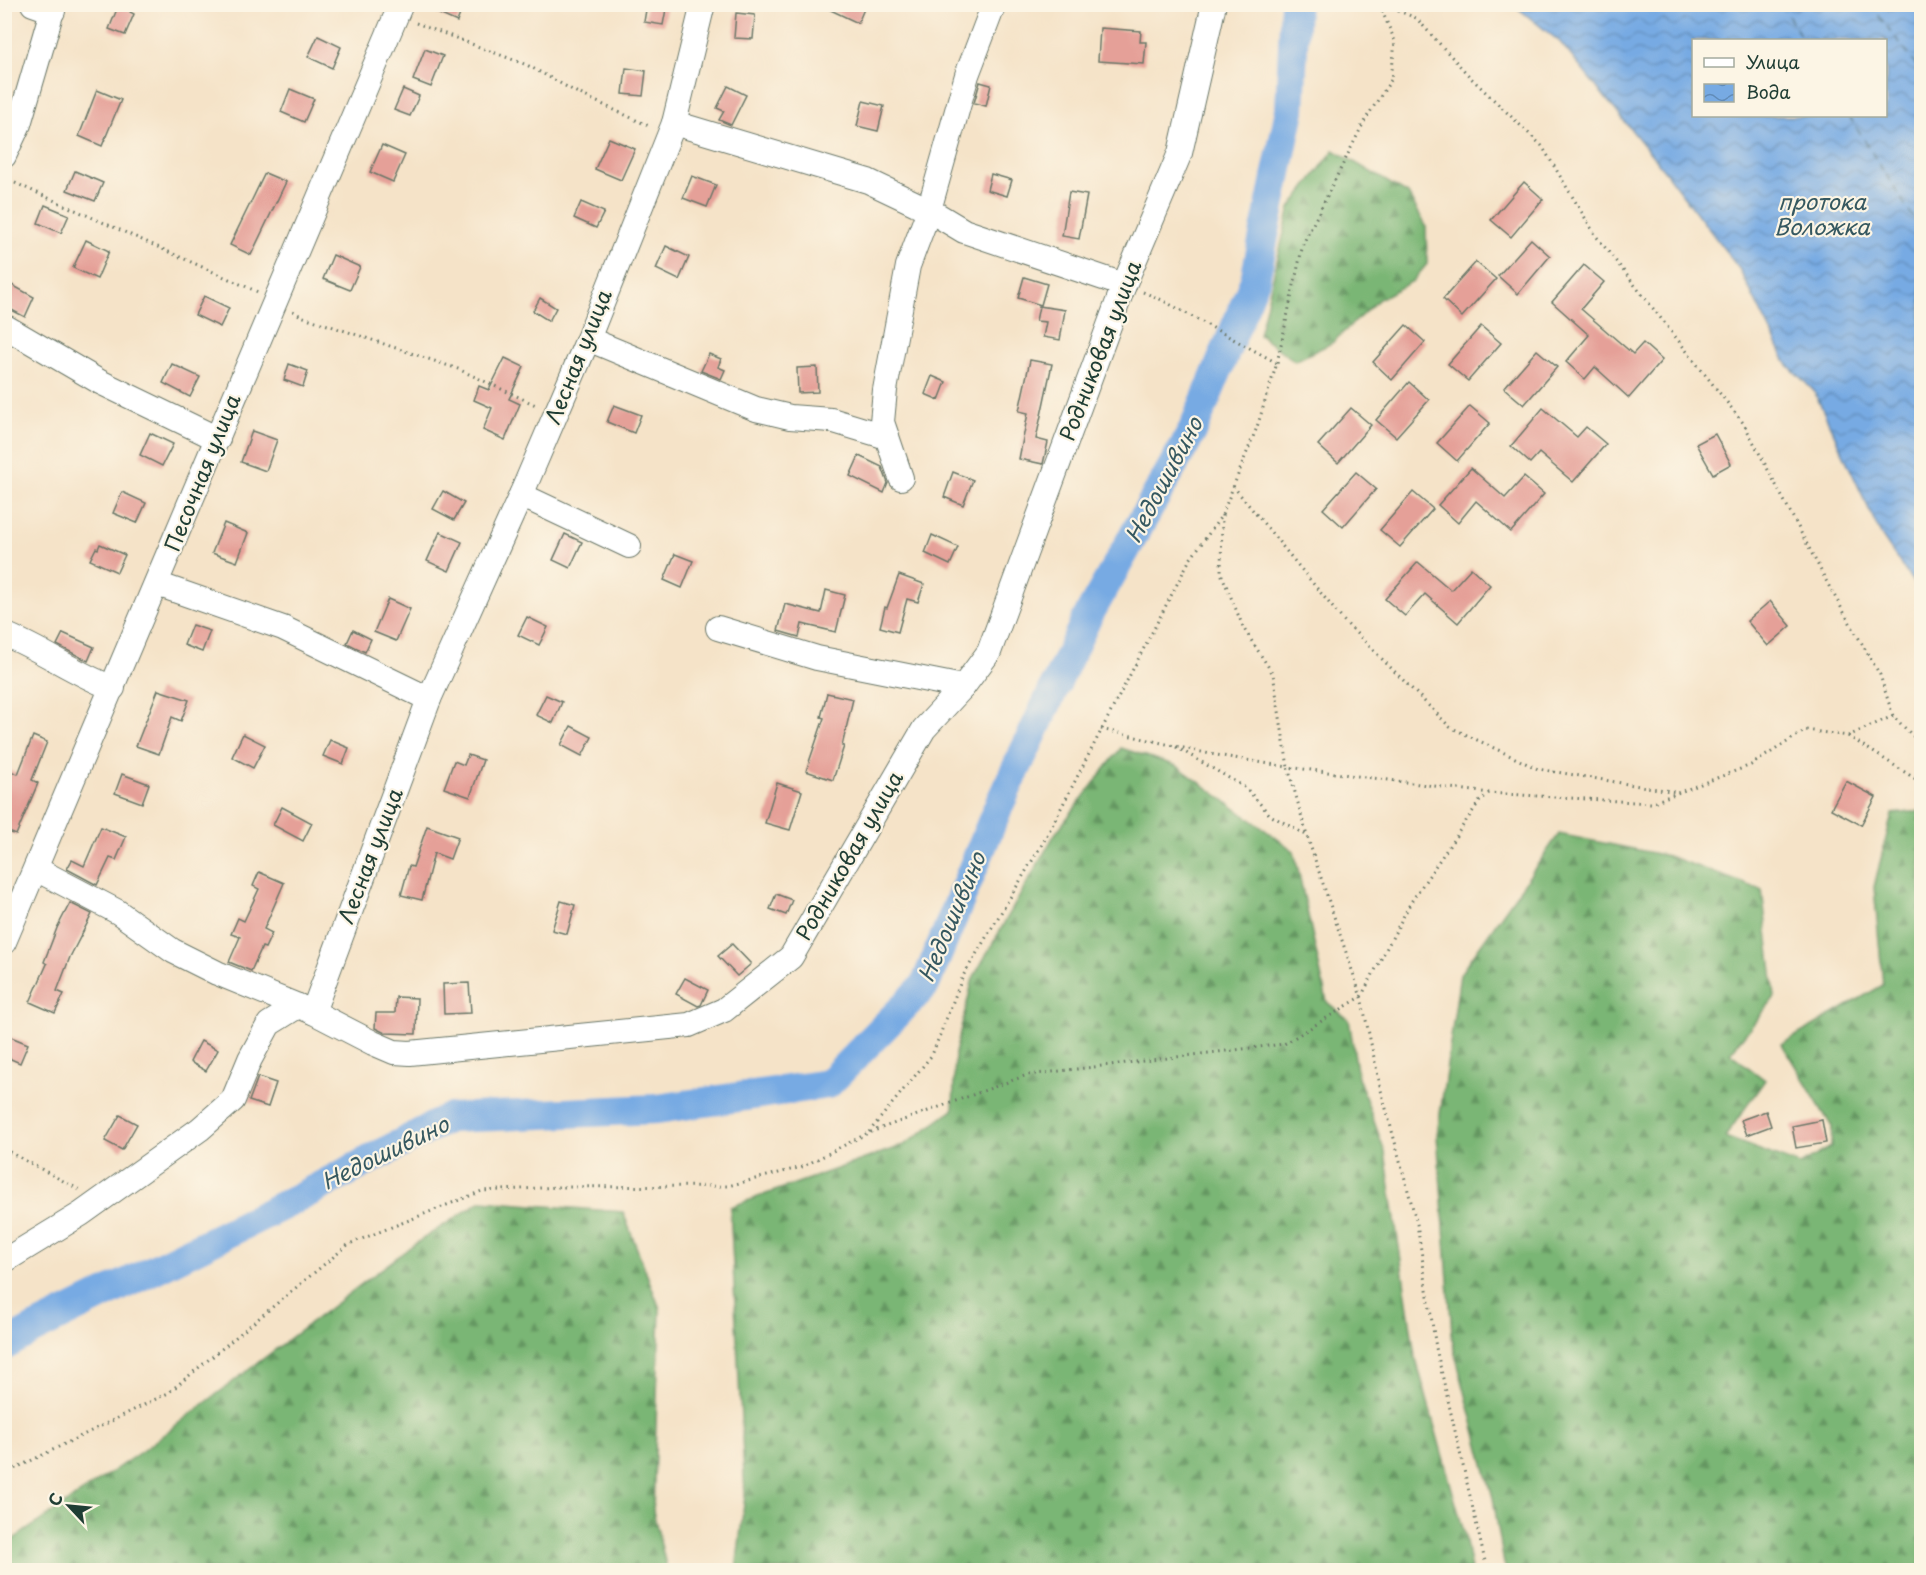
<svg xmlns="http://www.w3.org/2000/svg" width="1926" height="1575" viewBox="0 0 1926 1575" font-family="'Playpen Sans',sans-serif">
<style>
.forest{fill:url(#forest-firs);stroke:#4c7a54;stroke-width:1.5}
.water{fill:url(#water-waves);stroke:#4b748c;stroke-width:1.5;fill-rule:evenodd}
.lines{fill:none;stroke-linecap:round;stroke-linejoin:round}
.river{stroke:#77aae3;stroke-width:30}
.ferry{stroke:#355860;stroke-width:1.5;stroke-dasharray:8 6;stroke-linecap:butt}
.building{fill:#e5a098}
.minor-casing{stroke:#6a7768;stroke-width:26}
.path{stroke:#6a7768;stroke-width:3;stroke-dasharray:1.5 4.5;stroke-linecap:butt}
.minor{stroke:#fff;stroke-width:24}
.labels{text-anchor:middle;stroke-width:4.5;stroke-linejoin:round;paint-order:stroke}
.street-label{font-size:21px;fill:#1f3d34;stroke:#fcf5e5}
.water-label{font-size:22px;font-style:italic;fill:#355860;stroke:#fcf5e5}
</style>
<defs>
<pattern id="forest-firs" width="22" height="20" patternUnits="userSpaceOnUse" patternTransform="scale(1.5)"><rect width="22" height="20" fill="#7ab675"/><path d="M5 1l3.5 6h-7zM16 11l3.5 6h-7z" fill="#639561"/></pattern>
<pattern id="water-waves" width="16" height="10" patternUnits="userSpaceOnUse" patternTransform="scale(1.5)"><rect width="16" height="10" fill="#77aae3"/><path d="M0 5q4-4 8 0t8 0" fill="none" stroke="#618cb9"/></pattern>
</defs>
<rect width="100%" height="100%" fill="#fcf5e5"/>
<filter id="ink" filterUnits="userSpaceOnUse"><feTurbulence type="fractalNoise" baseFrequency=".0167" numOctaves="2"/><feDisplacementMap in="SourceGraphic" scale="12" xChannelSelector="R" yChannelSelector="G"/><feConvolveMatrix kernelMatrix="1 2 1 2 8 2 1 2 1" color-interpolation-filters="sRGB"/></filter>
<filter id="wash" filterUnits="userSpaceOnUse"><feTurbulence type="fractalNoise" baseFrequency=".008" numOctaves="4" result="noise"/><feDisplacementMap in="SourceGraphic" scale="24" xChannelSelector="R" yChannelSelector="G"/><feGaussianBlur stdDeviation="1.35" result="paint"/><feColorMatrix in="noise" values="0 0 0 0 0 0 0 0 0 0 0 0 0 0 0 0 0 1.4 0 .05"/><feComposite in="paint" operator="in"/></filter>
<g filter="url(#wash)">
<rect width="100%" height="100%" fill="#f5e3c8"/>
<g class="forest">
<polygon points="1334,150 1408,194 1426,226 1427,264 1413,281 1379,299 1332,343 1295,361 1259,335 1290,208"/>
<polygon points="1121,748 1177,766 1294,851 1327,1002 1349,1020 1358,1077 1385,1152 1415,1356 1465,1536 1471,1570 736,1570 745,1495 730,1207 904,1145 953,1110 955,1053 973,978 1055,834"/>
<polygon points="1921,811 1921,1570 1505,1570 1493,1498 1453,1346 1437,1135 1460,974 1559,834 1668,856 1762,890 1775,997 1730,1053 1765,1080 1725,1137 1800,1165 1831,1147 1832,1127 1782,1044 1883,985 1874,887 1892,814"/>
<polygon points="481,1201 623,1212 660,1309 653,1511 667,1570 5,1570 5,1545 142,1451 413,1245"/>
</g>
<path class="water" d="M1514,5H1921V594L1881,535L1814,391L1787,364L1740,270L1664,170L1560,42ZM1694,40H1886V116H1694Z"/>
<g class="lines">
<polyline class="river" points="4,1346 32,1330 294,1200 449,1118 657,1109 828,1084 925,985 999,805 1087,618 1192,432 1255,280 1290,110 1295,4"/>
<g class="ferry">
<polyline points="1781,4 1803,40"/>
<polyline points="1870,4 1922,73"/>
<polyline points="1849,116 1922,232"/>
</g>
</g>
<g id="blocks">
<g class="building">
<polygon points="119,4 133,4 130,12 134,14 125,35 109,29"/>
<polygon points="417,4 464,4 457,22"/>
<polygon points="647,4 667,4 663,25 644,22"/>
<polygon points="818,4 866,4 858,23"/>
<polygon points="736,13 755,15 753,39 734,38"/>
<polygon points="1100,28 1141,31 1140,42 1146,42 1144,64 1098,61"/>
<polygon points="318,36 341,47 332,68 308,57"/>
<polygon points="425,49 443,56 431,87 413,80"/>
<polygon points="626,68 646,71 643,96 623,94"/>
<polygon points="980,82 991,85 986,106 974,103"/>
<polygon points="728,86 746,95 731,125 719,120 724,111 717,108"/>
<polygon points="290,89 314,99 304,122 281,112"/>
<polygon points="403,89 419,96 410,116 394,110"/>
<polygon points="97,90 121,100 102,146 79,136"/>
<polygon points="863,101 884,106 878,131 857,126"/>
<polygon points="609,138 635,149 621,180 595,169"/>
<polygon points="382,145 405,155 393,182 370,172"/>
<polygon points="75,171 103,183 95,201 67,190"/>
<polygon points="265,173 286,182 251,255 230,245"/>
<polygon points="991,174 1012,180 1007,196 987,190"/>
<polygon points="692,176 716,185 707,207 683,198"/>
<polygon points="1524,182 1543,199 1511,237 1491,220"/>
<polygon points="1069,192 1087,195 1079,239 1062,236"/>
<polygon points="581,202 604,212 596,228 574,218"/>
<polygon points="45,205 69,215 61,233 38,223"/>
<polygon points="1531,239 1550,256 1518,294 1498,276"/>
<polygon points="86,240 109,251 97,279 73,268"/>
<polygon points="666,246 689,257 679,280 656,269"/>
<polygon points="333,255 360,267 350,290 323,279"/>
<polygon points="1476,262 1496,279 1462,317 1443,299"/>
<polygon points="1584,265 1604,282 1581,309 1633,354 1643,343 1662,360 1629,398 1595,367 1585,379 1566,362 1589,335 1552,302"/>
<polygon points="1024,277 1047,284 1041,305 1018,298"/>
<polygon points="12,285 34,297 25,317 4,306 4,298"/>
<polygon points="204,296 229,308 220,327 195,315"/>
<polygon points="540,298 556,308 549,321 533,311"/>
<polygon points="1039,306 1065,310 1060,340 1043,337 1046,322 1036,321"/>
<polygon points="1406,325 1425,342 1392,380 1373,362"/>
<polygon points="1481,326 1501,343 1468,381 1448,364"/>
<polygon points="1537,350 1557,367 1524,405 1504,388"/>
<polygon points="709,354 721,359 718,367 725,370 721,379 701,371"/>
<polygon points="505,358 524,367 509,399 520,404 505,440 483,430 492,408 474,400 479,386 489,390"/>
<polygon points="1030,360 1052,364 1036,439 1048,442 1043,464 1019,459 1028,413 1019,411"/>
<polygon points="172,364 200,377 190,397 163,383"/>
<polygon points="289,364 308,371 303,387 284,380"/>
<polygon points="817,367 818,392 798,393 797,368"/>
<polygon points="932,376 946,382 939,400 925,394"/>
<polygon points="1409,382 1429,400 1396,437 1376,420"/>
<polygon points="614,405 641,415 634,433 607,422"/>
<polygon points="1470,406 1490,423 1457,461 1437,443"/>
<polygon points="1351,408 1371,425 1338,463 1318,445"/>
<polygon points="1543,408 1577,437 1586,427 1606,444 1573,482 1539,453 1530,463 1511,446"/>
<polygon points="252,431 277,440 266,471 241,462"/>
<polygon points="150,433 173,444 162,466 140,455"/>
<polygon points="1715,434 1731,464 1713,474 1696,444"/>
<polygon points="859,456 882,467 888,483 884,493 850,476"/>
<polygon points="1471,468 1505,498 1524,477 1544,494 1511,532 1476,501 1458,523 1438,505"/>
<polygon points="953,472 973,480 963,505 944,497"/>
<polygon points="1356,472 1376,489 1343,527 1323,509"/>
<polygon points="443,491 464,503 454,520 433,509"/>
<polygon points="122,492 146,503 137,523 113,513"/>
<polygon points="1413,492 1433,509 1400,547 1380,530"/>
<polygon points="224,523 248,533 237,562 212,553"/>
<polygon points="440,532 462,542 449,571 427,561"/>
<polygon points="565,534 582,542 570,568 553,560"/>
<polygon points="932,535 958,547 950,565 925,553"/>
<polygon points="100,544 125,555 117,572 90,560 96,548 98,549"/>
<polygon points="675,554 693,561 682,588 664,580"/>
<polygon points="1418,562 1451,590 1471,568 1490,585 1458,623 1425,594 1405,616 1385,599"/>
<polygon points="899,575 924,584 918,602 907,599 898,632 880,627 885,607 887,608"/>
<polygon points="826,590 845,595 836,632 802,624 799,637 778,631 785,604 821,613"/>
<polygon points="388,599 410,609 396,641 374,632"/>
<polygon points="1770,601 1791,626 1768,646 1747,621"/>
<polygon points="527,617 548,627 539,645 518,635"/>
<polygon points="192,625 210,631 202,652 184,645"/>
<polygon points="353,630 371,639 365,652 347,643"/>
<polygon points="63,633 94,647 88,661 57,645"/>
<polygon points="158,690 189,700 181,721 172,717 159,754 136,746"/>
<polygon points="827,693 853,699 842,746 844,746 833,780 806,771 824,718 821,717"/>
<polygon points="546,695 562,702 553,723 536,715"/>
<polygon points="571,726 592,737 582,756 561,745"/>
<polygon points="243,734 265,745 253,768 232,757"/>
<polygon points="33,736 47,742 32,780 38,783 16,835 4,830 4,783 10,771 18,774"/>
<polygon points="330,740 349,748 343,764 323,756"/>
<polygon points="468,755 483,760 470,797 444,788 454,761 464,765"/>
<polygon points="122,774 149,784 142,803 115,793"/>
<polygon points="1846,781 1876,797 1861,825 1831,809"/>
<polygon points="777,783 802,791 790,830 765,823"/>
<polygon points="282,807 312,823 303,841 273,825"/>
<polygon points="427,826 458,837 450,859 434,853 422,900 401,895 409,866 413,867"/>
<polygon points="101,827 126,837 116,860 110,858 97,885 67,869 72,860 84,866"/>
<polygon points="259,872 284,883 264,929 272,933 265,948 262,947 251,971 229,962 240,937 231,934 238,918 244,921 259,889 253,886"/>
<polygon points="776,894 792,900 786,915 770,909"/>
<polygon points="561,901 575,905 567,934 552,930"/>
<polygon points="70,903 92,914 70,957 57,991 64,994 55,1013 30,1002 47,964 44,962 57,928"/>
<polygon points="732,944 751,964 737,976 718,956"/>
<polygon points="685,978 708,990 701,1005 698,1006 676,994"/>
<polygon points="469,983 471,1013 444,1014 443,984"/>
<polygon points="396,997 417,998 416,1034 385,1033 375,1028 376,1013 395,1013"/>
<polygon points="11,1037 28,1044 20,1063 4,1056"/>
<polygon points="201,1041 218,1050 206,1071 190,1062"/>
<polygon points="258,1077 276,1083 268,1107 249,1101"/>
<polygon points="1766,1111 1771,1126 1747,1135 1741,1120"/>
<polygon points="120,1115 137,1124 122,1150 105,1141"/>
<polygon points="1822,1120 1826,1143 1796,1148 1792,1126"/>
</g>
</g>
</g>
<g filter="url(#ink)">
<use href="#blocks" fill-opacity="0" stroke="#6a7768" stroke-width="1.5"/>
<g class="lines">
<defs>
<g id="minor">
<polyline points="33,4 53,11"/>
<polyline points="674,123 868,181 929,210 964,231 1124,285"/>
<polyline points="4,156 19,124 54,4"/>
<polyline points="4,326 100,382 218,439"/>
<polyline points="588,339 756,409 790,417 831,420 887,437"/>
<polyline points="901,478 882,422 885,390 908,266 929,210 967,75 994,4"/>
<polyline points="521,495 629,546"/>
<polyline points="157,584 283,628 429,699"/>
<polyline points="718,628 817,658 963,687"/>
<path d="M4,634C42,649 75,674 113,688"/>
<polyline points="36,869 118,912 173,951 217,973 313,1012 373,1043 394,1052 410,1053 689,1025 724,1010 791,957 924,729 963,687 989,652 1124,285 1180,153 1214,4"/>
<polyline points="4,942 401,4"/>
<polyline points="313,1012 429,699 521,495 588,339 674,123 703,4"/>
<polyline points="4,1261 81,1214 200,1129 233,1100 250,1059 269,1024 298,1006"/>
</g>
</defs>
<use href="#minor" class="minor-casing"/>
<g class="path">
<polyline points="1381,4 1416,18 1471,78 1542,146 1596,236 1744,424 1830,588 1880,675 1893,716 1922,745"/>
<polyline points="416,23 527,65 578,93 651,127"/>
<polyline points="4,178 258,292"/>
<polyline points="1143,292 1162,300 1277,363"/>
<polyline points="293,311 301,316 458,369 538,406"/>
<polyline points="1233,486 1343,620 1450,727 1538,769 1676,792"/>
<polyline points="1222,515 1221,573 1244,629 1273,674 1288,767 1489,793"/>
<polyline points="1101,729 1210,754 1288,767 1307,836 1361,997 1381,1090 1417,1224 1436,1348 1487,1570"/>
<polyline points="1848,736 1922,783"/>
<polyline points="1176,747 1246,788 1270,815 1306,835"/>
<polyline points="869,1132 932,1055 963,976 1044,841 1189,561 1222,515 1257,427 1277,363 1303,244 1365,120 1391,80 1395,41 1379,4"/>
<polyline points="4,1149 80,1190"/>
<polyline points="4,1474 168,1393 349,1244 482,1191 559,1187 728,1186 802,1167 868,1133 1027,1075 1284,1044 1361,997 1411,902 1479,802 1489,793 1651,803 1751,765 1806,730 1848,736 1893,716"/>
</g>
<use href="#minor" class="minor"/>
</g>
</g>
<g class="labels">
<g class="street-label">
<text transform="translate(1101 351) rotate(-69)" y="7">Родниковая улица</text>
<text transform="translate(579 357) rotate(-68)" y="7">Лесная улица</text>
<text transform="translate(203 473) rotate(-68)" y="7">Песочная улица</text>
<text transform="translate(371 856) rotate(-69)" y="7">Лесная улица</text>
<text transform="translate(850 856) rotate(-60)" y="7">Родниковая улица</text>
</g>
<g class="water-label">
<text x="1822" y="210">протока<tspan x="1822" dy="25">Воложка</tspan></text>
<text transform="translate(1164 480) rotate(-62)" y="8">Недошивино</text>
<text transform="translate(952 917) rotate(-67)" y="8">Недошивино</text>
<text transform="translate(385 1153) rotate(-26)" y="8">Недошивино</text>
</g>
</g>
<rect width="1926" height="1575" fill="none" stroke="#fcf5e5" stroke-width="24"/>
<rect x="1692" y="39" width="195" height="78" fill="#fcf5e5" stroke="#a4ab9e" stroke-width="1.5"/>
<rect x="1704" y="58" width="30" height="9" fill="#ffffff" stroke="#a4ab9e" stroke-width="1.5"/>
<text x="1746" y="69" font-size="18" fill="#1f3d34">Улица</text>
<rect x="1704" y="84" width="30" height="18" fill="url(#water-waves)" stroke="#a4ab9e" stroke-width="1.5"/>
<text x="1746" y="99" font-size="18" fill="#1f3d34">Вода</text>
<g transform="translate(69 1506) rotate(296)" stroke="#fcf5e5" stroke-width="4.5" paint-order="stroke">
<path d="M0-4.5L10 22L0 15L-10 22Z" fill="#1f3d34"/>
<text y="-9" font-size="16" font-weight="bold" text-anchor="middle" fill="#1f3d34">С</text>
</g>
</svg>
